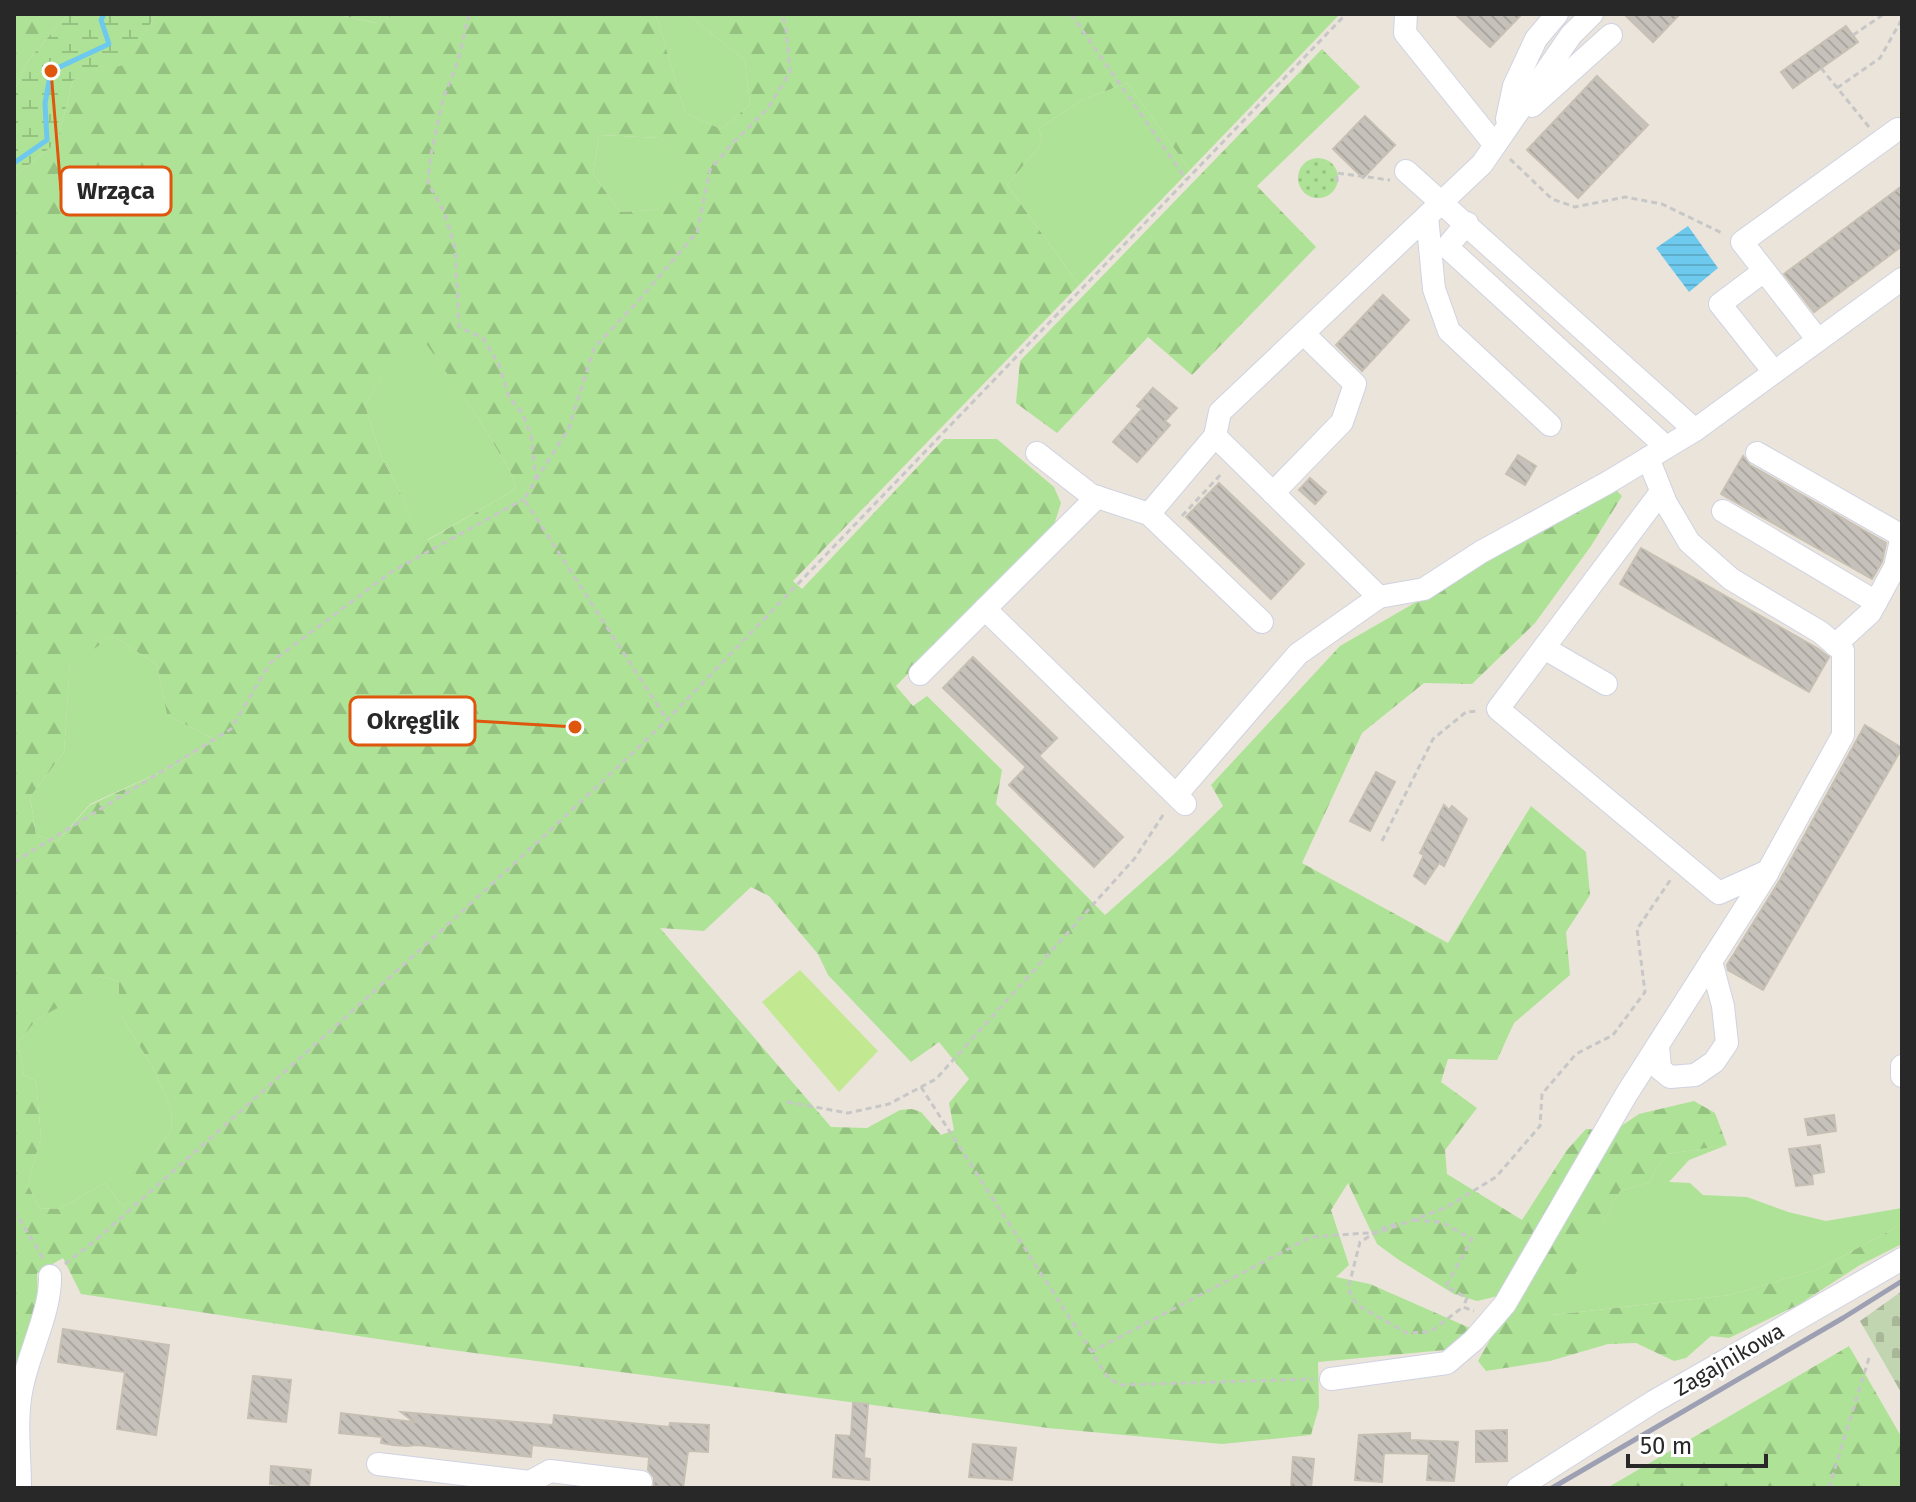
<svg xmlns="http://www.w3.org/2000/svg" width="1916" height="1502" viewBox="0 0 1916 1502" font-family="'Fira Sans',sans-serif">
<style>
.grass{fill:#aee296}
.forest{fill:url(#forest-firs);fill-rule:evenodd}
.wetland{fill:url(#wetland-marsh)}
.cemetery{fill:url(#cemetery-stones)}
.park{fill:url(#park-dots)}
.pitch{fill:#c2e992}
.water{fill:url(#water-rules)}
.lines{fill:none;stroke-linecap:round;stroke-linejoin:round}
.stream{stroke:#6dc9ed;stroke-width:5}
.building{fill:url(#building-back-hatch);stroke:#c6c0b4;stroke-width:2}
.minor-casing{stroke:#cfd2e2;stroke-width:24}
.path{stroke:#c7c7c7;stroke-width:3;stroke-dasharray:6 4;stroke-linecap:butt}
.minor{stroke:#fff;stroke-width:22}
.rail{stroke:#9da0b3;stroke-width:5}
.labels{text-anchor:middle;stroke-width:6;stroke-linejoin:round;paint-order:stroke}
.street-label{font-size:22px;fill:#282828;stroke:#fff}
.leader{fill:none;stroke:#de570d;stroke-width:3}
.callout-dot{fill:#de570d;stroke:#fff;stroke-width:3}
.callout{fill:#fff;stroke:#de570d;stroke-width:3}
.callout-label{font-size:24px;text-anchor:middle;font-weight:bold;fill:#282828}
</style>
<defs>
<pattern id="forest-firs" width="22" height="20" patternUnits="userSpaceOnUse" patternTransform="scale(2)"><rect width="22" height="20" fill="#aee296"/><path d="M5 1l3.5 6h-7zM16 11l3.5 6h-7z" fill="#96c281"/></pattern>
<pattern id="wetland-marsh" width="20" height="14" patternUnits="userSpaceOnUse" patternTransform="scale(2)"><rect width="20" height="14" fill="#aee296"/><path d="M1 5h8M5 5V1M11 12h8M15 12V8" fill="none" stroke="#96c281"/></pattern>
<pattern id="cemetery-stones" width="16" height="16" patternUnits="userSpaceOnUse" patternTransform="scale(2)"><rect width="16" height="16" fill="#c2d5b1"/><path d="M2 7V4a2 2 0 0 1 4 0v3zM10 15v-3a2 2 0 0 1 4 0v3z" fill="#a7b798"/></pattern>
<pattern id="park-dots" width="8" height="8" patternUnits="userSpaceOnUse" patternTransform="scale(2)"><rect width="8" height="8" fill="#aee296"/><path d="M2 2h.1M6 6h.1" fill="none" stroke="#96c281" stroke-width="1.8" stroke-linecap="round"/></pattern>
<pattern id="water-rules" width="6" height="5" patternUnits="userSpaceOnUse" patternTransform="scale(2)"><rect width="6" height="5" fill="#6dc9ed"/><path d="M0 2.5h6" fill="none" stroke="#5eadcb"/></pattern>
<pattern id="building-back-hatch" width="6" height="6" patternUnits="userSpaceOnUse" patternTransform="scale(2)"><rect width="6" height="6" fill="#c6c1ba"/><path d="M-1 5l2 2M0 0l6 6M5-1l2 2" fill="none" stroke="#aaa6a0"/></pattern>
</defs>
<rect width="100%" height="100%" fill="#ebe4da"/>
<g class="grass">
<polygon points="656,14 687,14 745,60 750,105 721,129 685,113"/>
<polygon points="1127,83 1190,170 1079,285 1007,185 1042,143 1039,128 1082,100"/>
<polygon points="599,135 661,138 689,176 657,210 620,212 593,174"/>
<polygon points="420,334 479,419 511,473 516,489 427,540 416,532 400,492 381,456 365,405 405,340"/>
<polygon points="113,636 157,665 167,715 216,740 176,765 90,804 57,842 36,835 30,797 64,752 70,664"/>
<polygon points="98,976 119,981 119,1013 152,1066 171,1108 172,1129 155,1152 143,1189 123,1207 105,1183 59,1209 39,1208 28,1184 41,1137 36,1081 24,1075 18,1043 37,1019 91,990"/>
<polygon points="1727,1145 1689,1160 1669,1182 1690,1183 1703,1195 1747,1197 1788,1212 1826,1221 1902,1208 1902,1224 1819,1269 1730,1295 1552,1315 1620,1191 1651,1182 1655,1170 1667,1154"/>
</g>
<g class="forest">
<polygon points="14,14 68,14 27,62 14,92"/>
<path d="M157,14H339L343,16L376,23L395,14H656L685,113L721,129L750,105L745,60L687,14H1340L1190,170L1127,83L1082,100L1039,128L1042,143L1007,185L1079,285L793,581L802,589L944,439H997L1054,487L1061,503L1054,525L896,686L913,706L927,696L1002,770L996,804L1105,915L1173,855L1223,806L1211,785L1340,646L1614,488L1622,496L1591,546L1535,623L1472,684L1424,683L1362,733L1302,863L1448,943L1531,806L1586,852L1590,895L1566,932L1570,975L1514,1023L1497,1060L1448,1059L1441,1082L1477,1108L1445,1150L1447,1174L1522,1220L1567,1150L1586,1129L1600,1130L1498,1296L1477,1301L1454,1294L1399,1260L1377,1244L1348,1183L1331,1210L1349,1265L1336,1277L1370,1284L1470,1328L1466,1348L1318,1362L1319,1407L1311,1435L1222,1444L1048,1428L444,1349L81,1294L63,1258L37,1273L38,1308L14,1392V177L57,142L73,80L123,64ZM599,135L661,138L688,176L657,210L620,212L593,174ZM420,335L479,419L511,473L516,489L428,540L416,531L400,492L381,456L365,405L405,341ZM113,636L157,665L167,715L216,740L176,765L90,805L57,842L36,835L30,797L64,752L70,665ZM751,887L769,896L818,954L828,975L911,1062L939,1042L969,1079L949,1103L954,1130L941,1135L921,1112L912,1109L900,1110L867,1128L831,1127L660,928L704,931ZM98,976L119,981V1013L152,1066L171,1108L172,1129L155,1152L137,1146L128,1156L142,1189L123,1207L105,1183L59,1209L39,1208L28,1184L41,1137L36,1081L24,1075L18,1043L37,1019L92,990Z"/>
<polygon points="1322,49 1360,87 1257,186 1316,247 1192,375 1148,337 1057,433 1016,403 1020,361"/>
<polygon points="1694,1101 1715,1113 1727,1145 1667,1154 1655,1170 1651,1182 1620,1191 1553,1315 1730,1295 1819,1269 1902,1224 1902,1244 1860,1265 1798,1305 1729,1338 1711,1336 1686,1358 1674,1361 1636,1343 1608,1344 1550,1361 1486,1371 1478,1361 1605,1137 1639,1114"/>
<polygon points="1849,1346 1902,1438 1902,1488 1607,1488"/>
</g>
<g class="wetland">
<polygon points="68,14 193,14 157,14 123,65 73,80 57,142 14,177 14,92 27,62"/>
<polygon points="339,14 395,14 377,23 343,16"/>
</g>
<polygon class="cemetery" points="1902,1291 1902,1394 1860,1321"/>
<circle class="park" cx="1318" cy="178" r="20"/>
<polygon class="pitch" points="800,970 878,1051 839,1092 762,1002"/>
<polygon class="water" points="1688,226 1718,268 1689,292 1656,248"/>
<g class="lines">
<polyline class="stream" points="14,163 47,140 45,103 51,71 109,44 101,20 104,14"/>
</g>
<g class="building">
<polygon points="1455,14 1522,14 1490,47"/>
<polygon points="1624,14 1680,14 1653,42"/>
<polygon points="1846,26 1858,42 1793,88 1781,72"/>
<polygon points="1597,76 1648,125 1578,198 1527,150"/>
<polygon points="1365,116 1395,145 1363,178 1333,149"/>
<polygon points="1902,186 1902,246 1814,312 1784,274"/>
<polygon points="1383,295 1409,320 1362,371 1336,345"/>
<polygon points="1153,388 1177,408 1165,421 1170,425 1137,462 1113,442 1142,409 1137,406"/>
<polygon points="1518,455 1536,466 1525,485 1506,474"/>
<polygon points="1743,456 1750,465 1886,543 1882,562 1872,579 1721,494"/>
<polygon points="1310,478 1326,492 1315,504 1299,490"/>
<polygon points="1219,483 1304,564 1271,599 1186,517"/>
<polygon points="1641,548 1817,648 1829,657 1809,692 1620,584"/>
<polygon points="973,657 1057,738 1039,756 1123,837 1094,867 1009,785 1026,767 943,688"/>
<polygon points="1865,725 1902,748 1763,990 1728,970 1727,965 1780,880"/>
<polygon points="1376,772 1395,782 1370,831 1350,821"/>
<polygon points="1444,805 1449,810 1452,806 1467,819 1444,866 1439,863 1425,884 1414,876 1424,855 1420,853"/>
<polygon points="1834,1115 1836,1131 1808,1135 1805,1119"/>
<polygon points="1820,1145 1824,1172 1812,1174 1813,1184 1796,1186 1789,1149"/>
<polygon points="63,1329 169,1345 156,1435 117,1429 125,1372 58,1362"/>
<polygon points="253,1376 291,1380 286,1422 248,1418"/>
<polygon points="853,1403 868,1404 864,1458 870,1459 869,1480 833,1477 836,1435 851,1436"/>
<polygon points="401,1412 553,1425 554,1415 669,1427 670,1423 709,1425 708,1452 688,1451 683,1488 654,1486 654,1477 648,1470 649,1457 532,1445 531,1457 417,1445 407,1446 393,1445 381,1443 382,1437 339,1433 341,1413 414,1422"/>
<polygon points="1507,1430 1507,1461 1476,1462 1476,1431"/>
<polygon points="1410,1433 1410,1440 1458,1442 1454,1481 1427,1480 1429,1454 1384,1453 1382,1482 1355,1480 1359,1435"/>
<polygon points="973,1444 1016,1448 1012,1480 969,1477"/>
<polygon points="1293,1457 1314,1459 1311,1488 1291,1488"/>
<polygon points="271,1466 311,1470 309,1488 294,1488 294,1486 270,1484"/>
</g>
<g class="lines">
<defs>
<g id="minor">
<polyline points="1406,14 1405,33 1495,145"/>
<polyline points="1592,14 1571,35 1482,164 1220,412 1215,436 1379,597 1424,589 1481,552 1607,483 1695,430 1902,279"/>
<polyline points="1532,106 1611,35"/>
<polyline points="1507,119 1514,86 1536,39 1557,14"/>
<polyline points="1406,171 1695,430"/>
<polyline points="1427,216 1434,289 1449,331 1550,425"/>
<polyline points="1467,223 1447,247 1666,447"/>
<polyline points="1764,271 1720,304 1774,372"/>
<polyline points="1818,340 1742,242 1898,129"/>
<polyline points="1215,436 1149,514 1262,622"/>
<polyline points="1037,453 1091,495 1149,514"/>
<polyline points="1757,453 1902,536 1895,567 1870,613 1835,645"/>
<polyline points="1648,458 1666,503 1689,542 1731,579 1820,632 1843,651 1843,735 1768,871 1719,893 1498,709 1661,492"/>
<polyline points="1273,493 1342,422 1355,384 1304,334"/>
<polyline points="1723,511 1876,602"/>
<polyline points="985,609 1185,804"/>
<polyline points="1544,648 1606,684"/>
<polyline points="920,674 1097,497"/>
<polyline points="1176,795 1298,654 1379,597"/>
<polyline points="1658,1045 1660,1069 1670,1077 1695,1075 1714,1062 1727,1043 1723,1006 1711,961"/>
<polyline points="1902,1066 1902,1076"/>
<polyline points="1331,1379 1447,1363 1474,1340 1505,1304 1626,1095 1768,872"/>
<polyline points="378,1464 530,1482 550,1471 641,1482"/>
<path d="M20,1488C20,1455 15,1419 22,1387C29,1352 51,1311 50,1276"/>
<polyline points="1518,1488 1653,1402 1902,1259"/>
</g>
</defs>
<use href="#minor" class="minor-casing"/>
<g class="path">
<polyline points="469,14 458,61 443,99 430,159 428,183 444,212 455,247 459,327 483,338 499,365 509,397 523,414 531,436 536,480 524,499 667,720"/>
<polyline points="1071,14 1186,179"/>
<polyline points="1853,35 1884,14"/>
<polyline points="1821,68 1869,127"/>
<polyline points="1837,88 1880,58 1902,19"/>
<polyline points="1510,159 1552,199 1575,207 1625,197 1662,204 1724,234"/>
<polyline points="1337,182 1337,173 1390,180"/>
<polyline points="536,480 569,428 594,348 640,299 697,232 710,170 730,146 768,108 790,72 786,28 782,14"/>
<polyline points="1182,516 1223,472"/>
<polyline points="1382,841 1433,739 1466,712 1478,711"/>
<polyline points="14,862 231,729 270,663 391,572 524,499"/>
<polyline points="921,1087 1109,1379 1122,1385 1313,1379"/>
<polyline points="787,1102 848,1113 889,1104 936,1079 1135,858 1165,812"/>
<polyline points="14,1210 43,1258"/>
<polyline points="1414,1220 1441,1222 1472,1239 1446,1286 1467,1298 1463,1307"/>
<polyline points="1396,1224 1383,1228 1360,1242 1348,1289 1357,1305 1407,1333 1430,1332 1463,1307 1474,1311"/>
<path d="M65,1264L96,1240C288,1069 481,898 667,720L1346,14"/>
<polyline points="1091,1352 1311,1237 1381,1232 1447,1207 1496,1177 1540,1126 1542,1094 1576,1054 1613,1035 1645,992 1637,929 1671,879"/>
<polyline points="1902,1368 1902,1370"/>
<polyline points="1829,1488 1869,1358"/>
</g>
<use href="#minor" class="minor"/>
<polyline class="rail" points="1552,1488 1843,1318 1902,1281"/>
</g>
<g class="labels">
<g class="street-label">
<text transform="translate(1729 1359) rotate(-30)" y="8">Zagajnikowa</text>
</g>
</g>
<path class="leader" d="M51 71L61 191M575 727L475 721"/>
<g class="callout-dot">
<circle cx="51" cy="71" r="8"/>
<circle cx="575" cy="727" r="8"/>
</g>
<g class="callout">
<rect x="61" y="167" width="110" height="48" rx="8"/>
<rect x="350" y="697" width="125" height="48" rx="8"/>
</g>
<g class="callout-label">
<text x="116" y="199">Wrząca</text>
<text x="413" y="729">Okręglik</text>
</g>
<rect width="1916" height="1502" fill="none" stroke="#282828" stroke-width="32"/>
<path d="M1628 1454v12h138v-12" fill="none" stroke="#282828" stroke-width="4"/>
<text x="1640" y="1454" font-size="24" fill="#282828" stroke="#ffffff" stroke-width="6" paint-order="stroke">50 m</text>
</svg>
